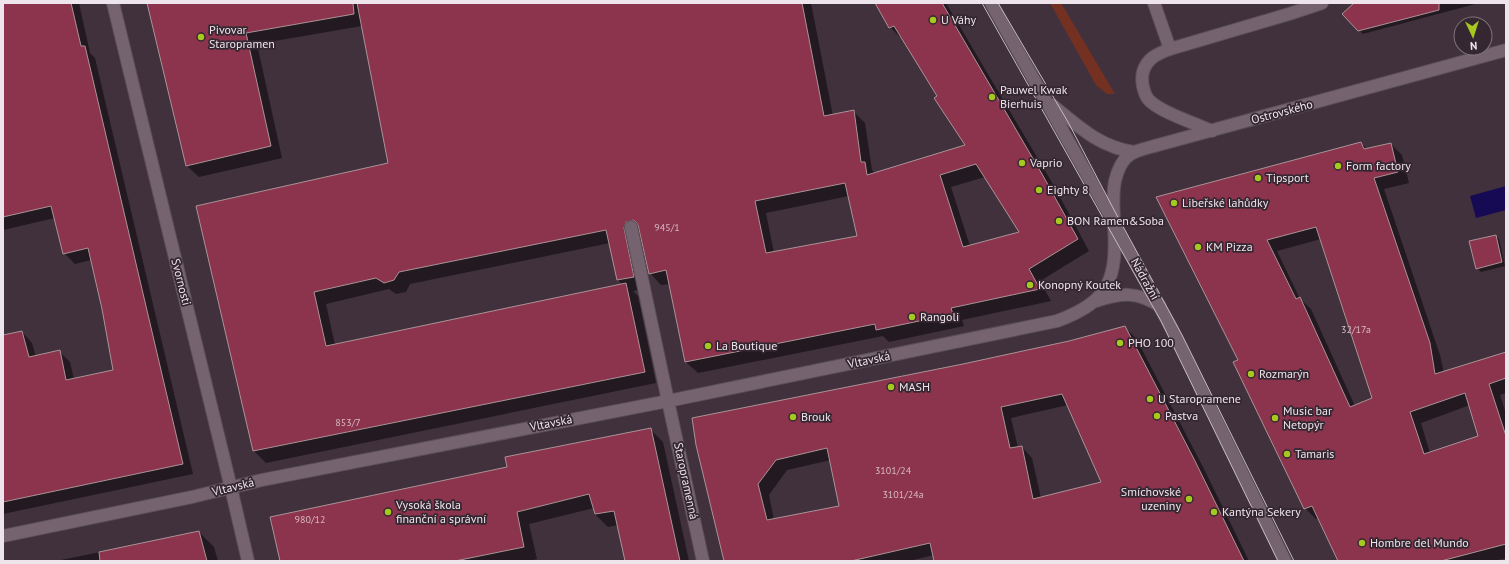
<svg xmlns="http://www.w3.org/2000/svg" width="1509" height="564" viewBox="0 0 1509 564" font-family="'PT Sans',sans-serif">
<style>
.green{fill:#743122}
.water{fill:#170a55}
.shadow{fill:#0007;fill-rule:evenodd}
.building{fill:#8c334d;stroke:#aa9397;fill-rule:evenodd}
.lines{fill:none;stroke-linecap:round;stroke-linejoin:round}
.lane-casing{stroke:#5a4e57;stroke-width:14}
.street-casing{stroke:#5a4e57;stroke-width:14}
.secondary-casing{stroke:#5a4e57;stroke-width:14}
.lane{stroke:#756470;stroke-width:12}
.street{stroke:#756470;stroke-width:12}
.secondary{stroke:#756470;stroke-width:12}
.tram{stroke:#c6bbc3;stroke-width:1}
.poi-dot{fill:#a7c81f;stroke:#352731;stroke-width:1.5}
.labels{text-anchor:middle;stroke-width:3.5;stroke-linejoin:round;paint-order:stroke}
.number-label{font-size:10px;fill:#d6b8c4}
.poi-label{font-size:12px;fill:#eee4eb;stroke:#352731;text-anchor:start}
.street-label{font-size:12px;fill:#eee4eb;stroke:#352731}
</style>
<rect width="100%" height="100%" fill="#40313c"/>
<polygon class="green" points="1050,3 1061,3 1115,94 1107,94 1096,85"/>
<polygon class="water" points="1506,186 1506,210 1476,218 1470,196"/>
<g class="shadow">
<polygon points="3,3 79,3 90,53 95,58 193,474 3,514 3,336 22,332 32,343 36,357 59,351 70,362 74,379 114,371 103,309 91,260 75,264 64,253 55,218 3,230"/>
<path d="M148,3H811L833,116L854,112L865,123L872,170L876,174L966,145L903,39H902L890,27L876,3H946L1054,186L1089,251L1040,281L1051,301L962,320L964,326L889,342L883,336L698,373L686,362L670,284L661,285L650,273L641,232L637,233L645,289L633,291L638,296L656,383L266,463L254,451L197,206L389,163L362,26L257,44L282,158L199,177L187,166ZM985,177L1021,232L970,246L951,187ZM849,196L858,237L774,253L766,213ZM610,243L618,280L623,285L335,345L326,304L389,289L396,294L406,292L410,284Z"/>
<polygon points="1355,3 1479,3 1363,34 1343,14"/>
<path d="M1361,143L1368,150L1391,144L1402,155L1409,183L1384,189L1440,355L1444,373L1506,358V393L1500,395L1506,414V558L1494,561H1339L1319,518L1316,519L1305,508L1239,360L1157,198ZM1321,239L1373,399L1355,406L1311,309L1300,299L1277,251ZM1470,405L1479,437L1430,453L1421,423Z"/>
<polygon points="1496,236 1499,239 1505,266 1481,272 1477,268"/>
<path d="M1124,327L1136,338L1205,471L1249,561H935L934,555L909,561H724L697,445L963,365L1069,342ZM1068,405L1102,482L1041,498L1032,458L1022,447L1018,448L1011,418ZM831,460L840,507L774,520L769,495L787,470Z"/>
<polygon points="650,429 663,442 689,561 626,561 618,525 608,527 595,514 594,508 529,524 537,559 529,561 281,561 508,468"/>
<polygon points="199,532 214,547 218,561 56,561"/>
</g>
<g class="building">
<polygon points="3,3 71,3 81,46 85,46 183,464 3,502 3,335 22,331 29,357 60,350 66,380 113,370 102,309 88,248 63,254 51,206 3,217"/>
<polygon points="147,3 353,3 354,14 246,33 271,146 186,166"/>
<path d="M357,3H802L824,116L854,110L861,162H865L867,175L965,145L934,98L937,96L894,26L889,28L875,3H942L1042,174L1078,239L1029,269L1040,289L951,308L953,314L876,330L875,324L685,362L666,270L649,274L638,225L636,222L633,220L626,222L624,228L634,277L617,280L606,230L399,272L394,280L384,283L376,278L314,292L326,346L626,283L645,372L253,451L196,206L388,163ZM976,164L1019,232L963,247L940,175ZM845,183L857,236L766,253L755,201Z"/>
<polygon points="1354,3 1439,3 1439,10 1358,31 1342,14"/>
<path d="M1361,142L1364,149L1391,143L1398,172L1374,178L1430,343L1435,374L1506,352V378L1489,384L1506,436V544L1441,561H1338L1312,506L1304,509L1233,362L1238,360L1156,197ZM1316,227L1372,398L1350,407L1300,297L1296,299L1267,240ZM1465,393L1478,436L1424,454L1410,412Z"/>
<polygon points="1496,235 1502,262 1476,269 1469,241"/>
<path d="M1125,326L1194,459L1244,561H934L930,543L851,561H724L696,445L692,418L963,364L1069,341ZM1062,394L1101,482L1033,499L1022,446L1010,448L1001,407ZM827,448L839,506L767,520L758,484L776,460Z"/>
<polygon points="651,428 680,561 625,561 614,511 595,514 589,494 517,512 524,547 455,561 280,561 270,517 507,467 505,457"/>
<polygon points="199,531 207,561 100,561 99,552"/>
</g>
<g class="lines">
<defs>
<g id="lane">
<polyline points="1154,3 1170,49"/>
<path d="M1212,131C1195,123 1159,112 1148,99C1143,92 1141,80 1143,72C1147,58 1157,54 1170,49L1289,14L1322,3"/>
<polyline points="631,227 668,401"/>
</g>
<g id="street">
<polyline points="1114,224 1172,329 1285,561"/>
<path d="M1096,301C1121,293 1136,291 1160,306"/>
<polyline points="668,401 703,561"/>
</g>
<g id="secondary">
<polyline points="113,3 231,488 248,561"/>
<polyline points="991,3 1112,219"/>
<path d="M1052,105C1078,126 1099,147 1134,152"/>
<path d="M3,536L192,497L262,480L668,401L1057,321C1111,301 1117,278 1114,224C1114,210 1112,196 1115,181C1117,173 1120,163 1127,157C1134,150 1148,148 1158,145L1506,50"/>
</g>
</defs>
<use href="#lane" class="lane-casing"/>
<use href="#street" class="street-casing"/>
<use href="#secondary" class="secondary-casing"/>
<use href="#lane" class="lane"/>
<use href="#street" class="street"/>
<use href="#secondary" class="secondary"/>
<g class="tram">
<polyline points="982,3 1161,321 1278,561"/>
<polyline points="998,3 1068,122 1113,208 1182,335 1294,561"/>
</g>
</g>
<g class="poi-dot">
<circle cx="933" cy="20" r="4"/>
<circle cx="201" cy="37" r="4"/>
<circle cx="992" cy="97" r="4"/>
<circle cx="1022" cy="163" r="4"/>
<circle cx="1338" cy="166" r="4"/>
<circle cx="1258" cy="178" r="4"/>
<circle cx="1039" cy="190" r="4"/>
<circle cx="1174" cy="203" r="4"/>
<circle cx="1059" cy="221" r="4"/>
<circle cx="1198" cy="247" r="4"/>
<circle cx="1030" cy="285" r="4"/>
<circle cx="912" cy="317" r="4"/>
<circle cx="1120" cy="343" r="4"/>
<circle cx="708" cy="346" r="4"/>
<circle cx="1251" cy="374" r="4"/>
<circle cx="891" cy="387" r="4"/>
<circle cx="1150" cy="399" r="4"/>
<circle cx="1157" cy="416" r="4"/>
<circle cx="793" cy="417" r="4"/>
<circle cx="1275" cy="418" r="4"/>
<circle cx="1287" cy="454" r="4"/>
<circle cx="1189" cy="499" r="4"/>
<circle cx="388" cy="512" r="4"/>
<circle cx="1214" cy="512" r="4"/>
<circle cx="1362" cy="543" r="4"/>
</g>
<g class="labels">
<g class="number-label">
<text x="667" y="231">945/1</text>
<text x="1356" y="333">32/17a</text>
<text x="348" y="426">853/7</text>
<text x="893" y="474">3101/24</text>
<text x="903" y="498">3101/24a</text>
<text x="310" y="523">980/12</text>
</g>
<g class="poi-label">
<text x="941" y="24">U Váhy</text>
<text x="209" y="34">Pivovar<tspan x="209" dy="14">Staropramen</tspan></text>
<text x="1000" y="94">Pauwel Kwak<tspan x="1000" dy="14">Bierhuis</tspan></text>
<text x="1030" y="167">Vaprio</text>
<text x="1346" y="170">Form factory</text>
<text x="1266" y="182">Tipsport</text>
<text x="1047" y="194">Eighty 8</text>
<text x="1182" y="207">Libeřské lahůdky</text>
<text x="1067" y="225">BON Ramen&amp;Soba</text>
<text x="1206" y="251">KM Pizza</text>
<text x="1038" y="289">Konopný Koutek</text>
<text x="920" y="321">Rangoli</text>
<text x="1128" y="347">PHO 100</text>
<text x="716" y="350">La Boutique</text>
<text x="1259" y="378">Rozmarýn</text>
<text x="899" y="391">MASH</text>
<text x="1158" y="403">U Staropramene</text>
<text x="1283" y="415">Music bar<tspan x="1283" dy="14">Netopýr</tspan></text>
<text x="1165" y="420">Pastva</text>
<text x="801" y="421">Brouk</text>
<text x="1295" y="458">Tamaris</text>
<text x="1181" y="496" text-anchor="end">Smíchovské<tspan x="1181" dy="14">uzeniny</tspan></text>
<text x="396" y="509">Vysoká škola<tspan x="396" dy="14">finanční a správní</tspan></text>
<text x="1222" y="516">Kantýna Sekery</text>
<text x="1370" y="547">Hombre del Mundo</text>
</g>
<g class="street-label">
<text transform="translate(1282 112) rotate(-15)" y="4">Ostrovského</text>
<text transform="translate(1145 279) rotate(61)" y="4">Nádražní</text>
<text transform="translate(181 282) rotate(76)" y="4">Svornosti</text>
<text transform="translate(869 360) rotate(-12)" y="4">Vltavská</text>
<text transform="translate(551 423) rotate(-11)" y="4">Vltavská</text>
<text transform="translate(686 481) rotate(78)" y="4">Staropramenná</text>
<text transform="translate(233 487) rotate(-14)" y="4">Vltavská</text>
</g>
</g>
<rect width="1509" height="564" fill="none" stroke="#eee4eb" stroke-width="8"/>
<g transform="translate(1473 36) rotate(176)"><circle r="19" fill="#352731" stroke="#7f737b"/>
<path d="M0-3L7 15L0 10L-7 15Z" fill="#a7c81f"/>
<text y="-6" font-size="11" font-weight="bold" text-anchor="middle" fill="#eee4eb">N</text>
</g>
</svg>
